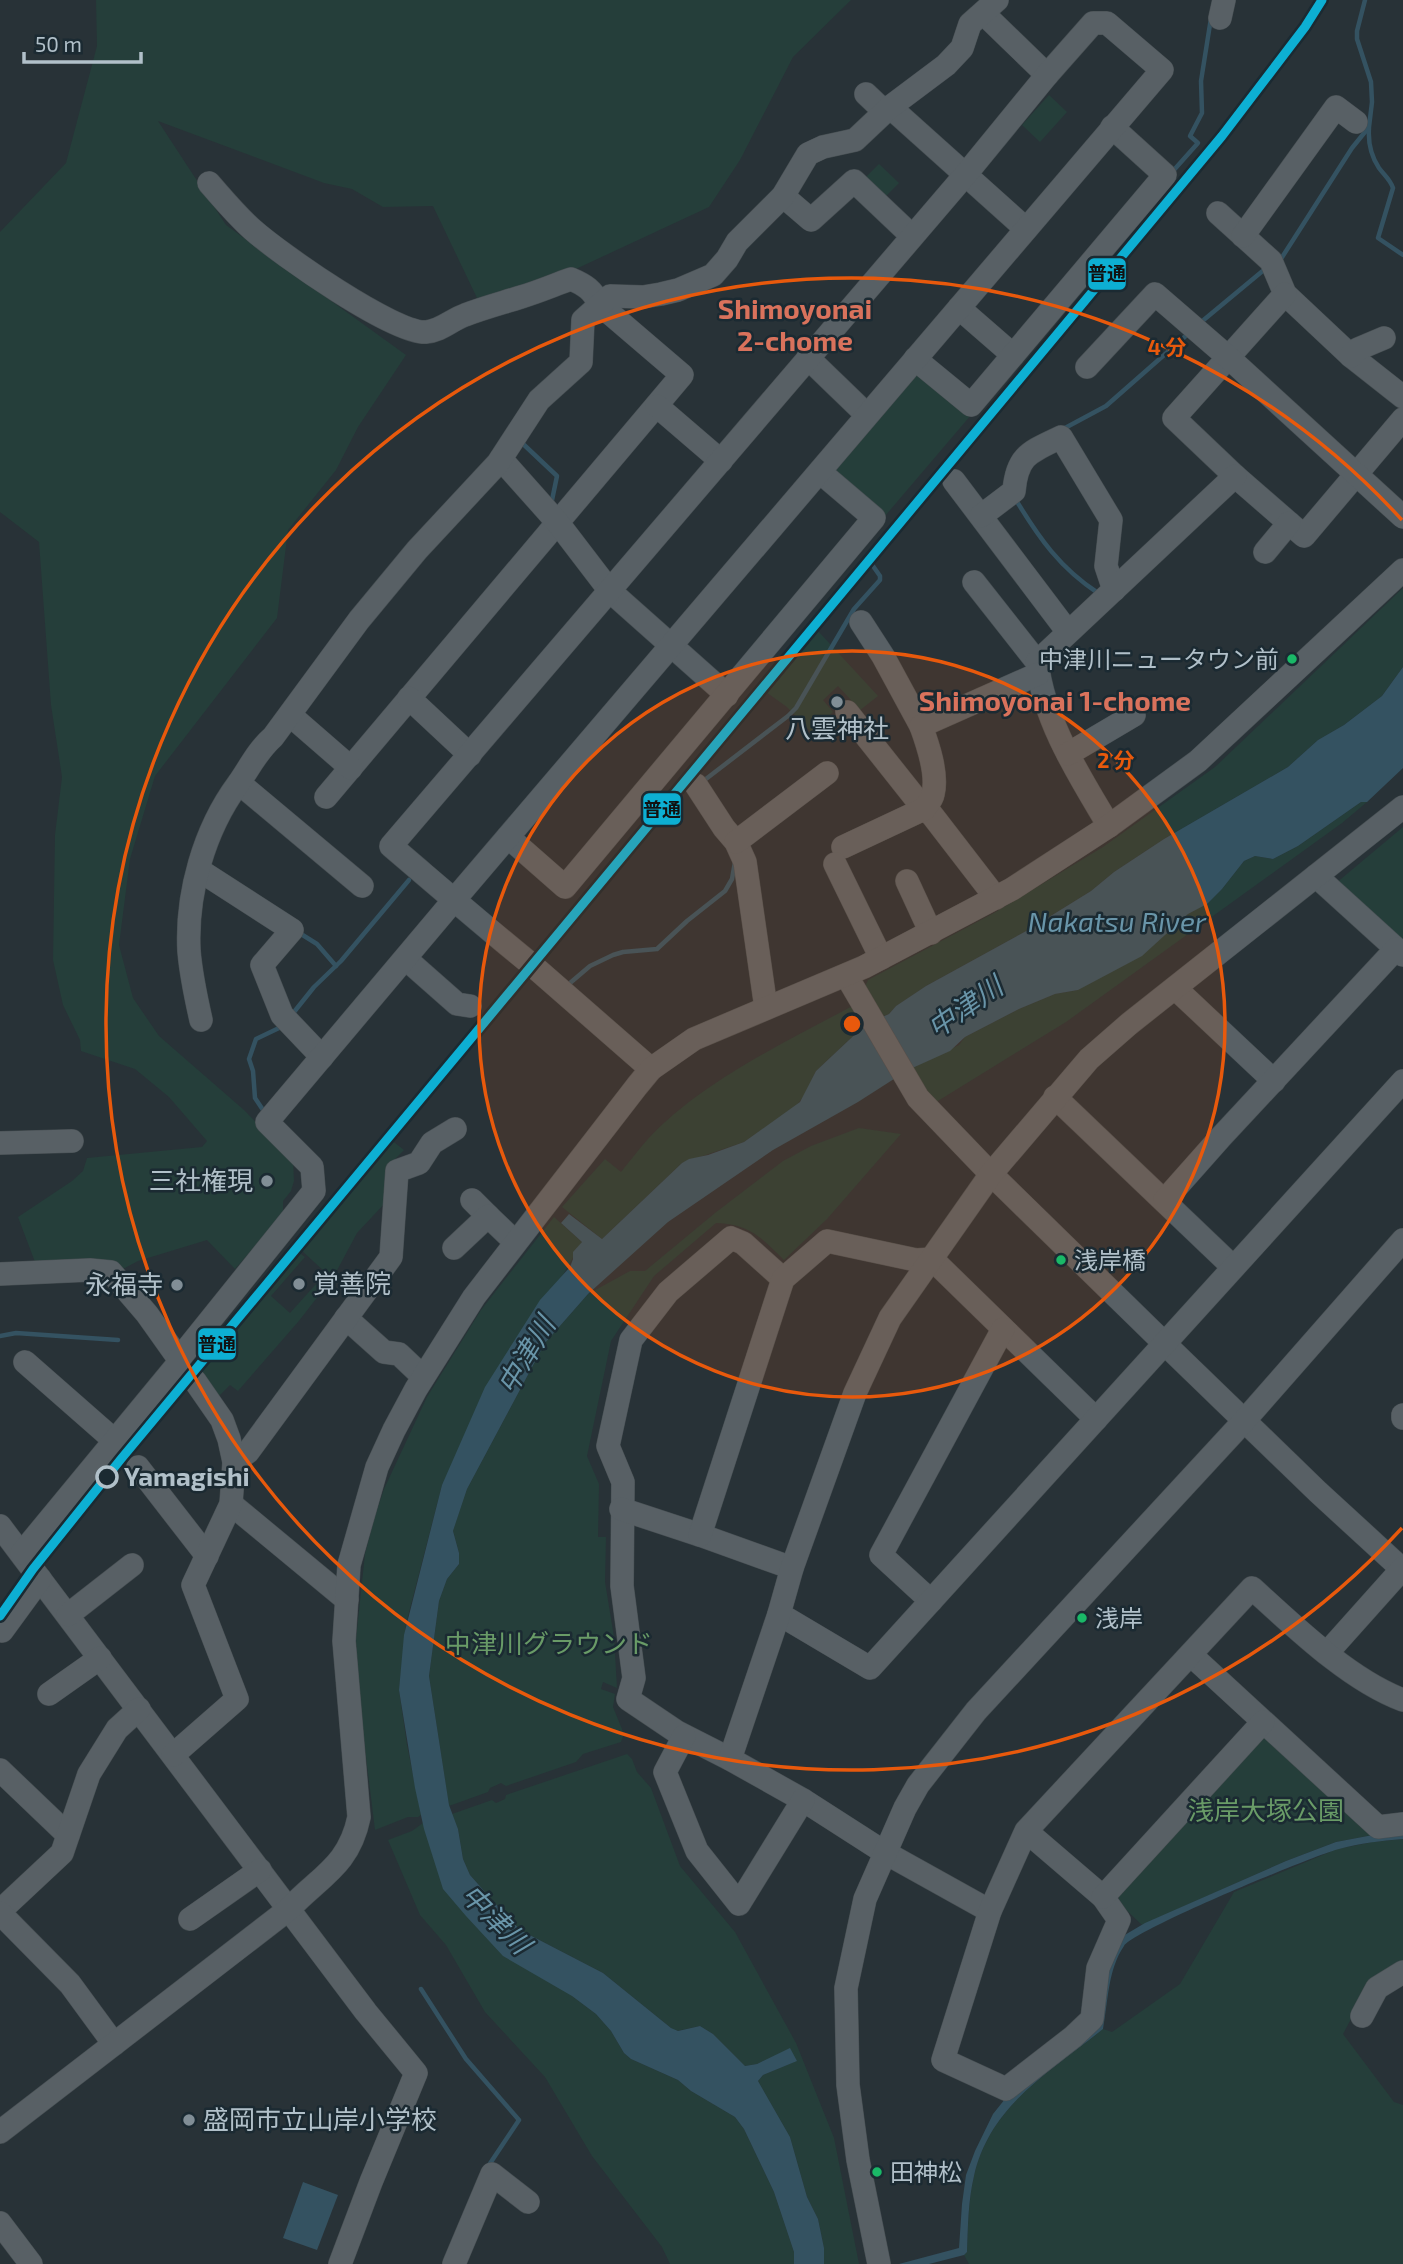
<svg xmlns="http://www.w3.org/2000/svg" width="1403" height="2264" viewBox="0 0 1403 2264" font-family="'Exo 2','Noto Sans JP',sans-serif">
<style>
.green{fill:#253e3a}
.water{fill:#345261}
.lines{fill:none;stroke-linecap:round;stroke-linejoin:round}
.stream{stroke:#345261;stroke-width:4.5}
.minor-casing{stroke:#464e52;stroke-width:24}
.minor{stroke:#586065;stroke-width:23}
.rail-1-casing{stroke:#1b2a32;stroke-width:14}
.rail-1{stroke:#0dafd3;stroke-width:9}
.ring{fill:none;stroke:#e8590c;stroke-width:3.5}
.bus-dot{fill:#1ab867;stroke:#1b2a32;stroke-width:2.5}
.poi-dot{fill:#818e96;stroke:#1b2a32;stroke-width:2.5}
.stop-dot{fill:#1b2a32;stroke:#b1c0c9;stroke-width:3.5}
.labels{text-anchor:middle;stroke-width:5;stroke-linejoin:round;paint-order:stroke}
.bus-label{font-size:24px;fill:#b1c0c9;stroke:#1b2a32;text-anchor:start}
.poi-label{font-size:26px;fill:#b1c0c9;stroke:#1b2a32;text-anchor:end}
.stop-label{font-size:26px;font-weight:bold;fill:#b1c0c9;stroke:#1b2a32;text-anchor:start}
.park-label{font-size:26px;fill:#699b67;stroke:#1b2a32}
.neighbourhood-label{font-size:28px;font-weight:bold;fill:#d9725c;stroke:#1b2a32}
.water-label{font-size:28px;font-style:italic;fill:#6995a9;stroke:#1b2a32}
.centre{fill:#e8590c;stroke:#1b2a32;stroke-width:3.5}
.ring-label{font-size:21px;text-anchor:middle;font-weight:bold;fill:#e8590c;stroke:#1b2a32;stroke-width:5;stroke-linejoin:round;paint-order:stroke}
.line-badge{stroke:#1b2a32;stroke-width:2.5}
.pale-badge-label{font-size:19px;text-anchor:middle;font-weight:bold;fill:#111}
</style>
<rect width="100%" height="100%" fill="#283237"/>
<g class="green">
<polygon points="96,0 851,0 793,57 740,160 709,207 578,268 478,300 433,206 383,207 352,189 324,183 158,121 226,225 406,355 358,427 336,470 288,530 277,618 155,776 130,859 119,945 133,998 159,1036 244,1110 293,1160 294,1181 291,1191 283,1201 283,1214 235,1269 207,1240 138,1261 121,1270 35,1262 18,1217 72,1181 83,1171 87,1158 202,1147 207,1141 169,1097 135,1069 81,1051 80,1040 63,1005 53,960 55,835 62,777 51,705 39,542 0,512 0,232 66,163 97,46"/>
<polygon points="1049,95 1067,112 1040,142 1022,125"/>
<polygon points="879,164 899,183 884,198 865,178"/>
<polygon points="918,371 971,415 885,516 834,470"/>
<polygon points="1403,588 1403,667 1382,696 1344,725 1318,740 1288,767 1164,839 1114,872 1091,891 1028,930 926,986 896,1006 889,1014 878,1018 865,987 868,980 994,913 1103,847 1215,767"/>
<polygon points="818,631 878,696 855,714 848,704 851,700 838,686 823,700 833,712 811,732 787,707 766,692"/>
<polygon points="1361,802 1367,802 1342,823 1066,1022 933,1104 908,1070 959,1045 965,1037 1019,1009 1055,994 1078,990 1168,931 1188,914 1207,903 1222,889 1244,861 1255,856 1273,859 1298,846"/>
<polygon points="1403,827 1403,947 1335,884"/>
<path d="M856,1004L866,1024L816,1071L804,1096L796,1106L744,1142L682,1163L602,1239L562,1207L605,1159L621,1172C630,1161 639,1149 648,1139C702,1081 788,1041 856,1004Z"/>
<path d="M859,1128L901,1134L827,1219L784,1260C761,1237 749,1224 716,1223L654,1276L611,1341L587,1456L599,1484L598,1537H606L605,1582L614,1637L617,1688L603,1682L601,1689L615,1694L613,1707L624,1734L621,1742L583,1754L576,1762L506,1786L501,1783L490,1788L488,1792L449,1806L429,1676L439,1601L447,1579L459,1564V1553L453,1531L457,1518L467,1489L545,1343L588,1294L630,1271H645L715,1213L783,1161L811,1146Z"/>
<polygon points="390,1139 404,1150 388,1166 386,1202 357,1233 334,1276 298,1322 238,1391 230,1385 217,1398 197,1375 298,1252 305,1257 271,1296 290,1313 326,1273 300,1249"/>
<polygon points="554,1217 582,1242 442,1485 406,1624 399,1690 407,1745 421,1815 418,1817 408,1817 375,1830 360,1708 356,1639 365,1554 375,1516 384,1489 427,1397 481,1310"/>
<polygon points="1266,1736 1373,1835 1336,1842 1286,1861 1142,1925 1119,1903 1119,1891 1258,1738"/>
<polygon points="627,1754 632,1759 637,1772 651,1788 680,1866 735,1932 796,2043 834,2138 859,2264 824,2264 824,2248 818,2219 807,2197 790,2137 758,2081 763,2075 796,2061 790,2049 757,2064 745,2066 713,2034 700,2026 677,2031 671,2028 603,1973 522,1931 511,1921 470,1875 463,1859 458,1829 452,1814 492,1800 496,1803 505,1799 506,1795"/>
<polygon points="423,1823 572,1996 596,2014 611,2031 624,2053 631,2059 678,2080 691,2091 735,2117 744,2129 774,2192 794,2252 794,2264 670,2264 662,2247 592,2156 545,2077 485,2012 446,1945 420,1915 388,1840 412,1831"/>
<path d="M1403,1839V1964L1373,1978L1343,2034L1394,2102L1403,2105V2264H969L964,2255L967,2252C968,2227 968,2201 974,2176C990,2105 1050,2072 1103,2029L1112,2032L1180,1984L1234,1892L1337,1849L1373,1842Z"/>
</g>
<g class="water">
<polygon points="1403,667 1403,768 1367,802 1361,802 1298,846 1273,859 1255,856 1244,861 1222,889 1207,904 1188,914 1142,956 1078,990 1055,994 1019,1009 965,1037 950,1051 908,1070 858,1102 773,1150 668,1222 588,1294 545,1343 467,1489 453,1531 459,1553 459,1564 447,1579 439,1601 429,1676 449,1805 458,1829 463,1859 470,1875 511,1921 522,1931 603,1973 671,2028 678,2031 700,2026 713,2034 745,2066 757,2064 790,2048 797,2061 763,2075 758,2081 790,2137 807,2197 818,2219 824,2248 824,2264 794,2264 794,2252 774,2192 744,2129 735,2117 691,2091 678,2080 631,2059 624,2053 611,2031 596,2014 572,1996 503,1956 466,1916 443,1889 424,1829 415,1788 399,1690 404,1635 442,1485 485,1387 540,1300 570,1267 573,1259 573,1252 582,1242 561,1223 569,1214 602,1239 682,1163 689,1159 708,1155 744,1142 800,1102 816,1071 866,1024 889,1014 896,1006 926,986 1028,930 1091,891 1114,872 1164,839 1288,767 1318,740 1344,725 1382,696"/>
<path d="M1403,1832V1839C1381,1841 1360,1843 1339,1849C1312,1856 1134,1930 1124,1946C1108,1969 1108,2002 1103,2029C1050,2072 990,2105 974,2176C968,2201 968,2227 967,2252L964,2255L929,2264H899L959,2248L962,2204L966,2175L975,2151L993,2114L1005,2099L1096,2026L1107,1968L1118,1939L1145,1923L1286,1861L1336,1842L1373,1835Z"/>
<polygon points="303,2182 338,2195 317,2250 283,2238"/>
</g>
<g class="lines">
<g class="stream">
<path d="M1369,128C1368,142 1371,156 1379,168C1384,175 1390,179 1393,188L1378,238L1403,255"/>
<polyline points="1173,171 1198,143 1190,136 1202,113 1201,81 1211,18"/>
<polyline points="1279,262 1352,148 1369,127 1372,102 1371,82 1357,39 1357,31 1365,0"/>
<polyline points="1200,323 1265,269"/>
<polyline points="1065,428 1106,406 1188,334"/>
<polyline points="521,442 557,476 551,505"/>
<path d="M1016,500C1039,538 1060,568 1098,593"/>
<polyline points="702,782 788,716 796,708 854,609 880,580 880,576 873,566"/>
<polyline points="301,934 317,944 336,966"/>
<polyline points="570,983 590,966 613,955 623,952 657,949 687,921 725,891 732,879 735,862"/>
<polyline points="294,1012 314,987 341,961 409,880"/>
<polyline points="263,1110 255,1098 253,1071 249,1059 256,1039 279,1028"/>
<polyline points="0,1336 16,1333 118,1340"/>
<polyline points="421,1989 466,2059 519,2120 487,2168"/>
</g>
<defs>
<g id="minor">
<polyline points="983,13 1047,75"/>
<polyline points="1220,18 1224,0"/>
<polyline points="866,94 885,112"/>
<polyline points="890,107 1026,229"/>
<path d="M209,183C223,199 237,216 253,230C280,254 394,334 426,332C441,331 451,320 465,315C483,308 502,303 521,297C538,292 554,285 571,279C585,285 593,290 599,304L682,375L326,797"/>
<polyline points="783,196 811,220 854,181 912,236"/>
<polyline points="1218,213 1271,261 1285,294 1351,356 1403,397"/>
<polyline points="1243,236 1336,107 1356,122"/>
<polyline points="1285,294 1174,418 1235,476 1304,536 1403,419"/>
<polyline points="959,308 1013,355"/>
<polyline points="1351,356 1358,349 1384,338"/>
<polyline points="808,358 867,415"/>
<polyline points="915,359 971,405 1165,175 1112,127"/>
<polyline points="1087,367 1155,294 1229,358 1403,517"/>
<polyline points="657,406 721,461"/>
<polyline points="501,459 558,523 610,591 727,695"/>
<polyline points="954,481 1068,632"/>
<path d="M981,516L1014,491C1017,455 1030,452 1061,437L1111,520L1106,566L1114,590"/>
<polyline points="1265,552 1289,523"/>
<path d="M974,582L1037,662C1044,722 1079,775 1109,826"/>
<polyline points="861,622 883,656 921,726"/>
<polyline points="1037,662 1235,476"/>
<polyline points="409,698 470,755"/>
<polyline points="847,712 924,809 932,815 996,898"/>
<polyline points="290,715 351,768"/>
<polyline points="1068,754 1134,715"/>
<polyline points="239,783 362,886"/>
<polyline points="696,785 724,828 736,842 745,862 766,1008"/>
<polyline points="508,837 565,887 874,518 820,472"/>
<polyline points="736,842 827,773"/>
<path d="M843,847L924,809C927,805 932,800 933,794C938,774 928,745 921,726L1038,674"/>
<polyline points="835,864 881,958"/>
<polyline points="199,870 292,930 262,965 282,1015 322,1057"/>
<polyline points="1316,876 1403,955"/>
<polyline points="907,881 931,933"/>
<polyline points="406,959 457,1004 470,1006"/>
<polyline points="846,975 918,1098 991,1174 1164,1343 1318,1492 1403,1570"/>
<polyline points="1175,988 1274,1081"/>
<path d="M201,1020C196,998 191,975 189,951C186,894 204,830 238,784C250,767 257,751 273,737L359,620L417,550L498,463L539,400L581,362L583,320L610,296L643,297L661,294L678,290L713,275L727,259L737,242L783,196L808,154L823,147L855,140L890,107L946,65L962,48L970,24L997,0"/>
<polyline points="1055,1097 1233,1267"/>
<polyline points="0,1143 72,1141"/>
<polyline points="472,1200 488,1216"/>
<polyline points="1165,1200 1220,1138 1396,949"/>
<polyline points="454,1248 488,1216 510,1237"/>
<polyline points="0,1274 90,1270 111,1272 147,1314 179,1359"/>
<polyline points="783,1279 743,1243 731,1238 668,1292 631,1340 608,1446 623,1482 622,1586 634,1678 628,1699 677,1732 730,1759 803,1800 884,1852 990,1911"/>
<polyline points="346,1318 384,1352 399,1354 417,1371"/>
<polyline points="25,1362 115,1441"/>
<polyline points="1403,1415 1403,1418"/>
<polyline points="234,1462 248,1452 391,1257 397,1171 419,1163 432,1143 455,1129"/>
<polyline points="138,1467 207,1556"/>
<polyline points="231,1504 347,1600"/>
<polyline points="621,1509 700,1535 792,1568"/>
<polyline points="0,1526 366,2012 416,2073 371,2182 340,2264"/>
<polyline points="700,1535 783,1279 827,1241 916,1260 932,1259 1096,1419"/>
<path d="M22,1553L178,1364L179,1359L314,1191L312,1167L267,1122L454,900L1162,70L1107,23H1093L1047,75L966,174L391,846C438,886 484,926 532,965L651,1069"/>
<polyline points="931,1601 881,1555 1003,1329"/>
<polyline points="779,1614 870,1668 1403,1081"/>
<polyline points="68,1615 132,1565"/>
<polyline points="2,1631 40,1579"/>
<polyline points="1327,1653 1403,1568"/>
<polyline points="1191,1655 1378,1827 1403,1824"/>
<polyline points="49,1694 100,1658"/>
<polyline points="684,1736 665,1772 697,1851 739,1904 803,1800"/>
<polyline points="173,1755 237,1699 193,1585 231,1504 234,1462 229,1439 222,1420 195,1381"/>
<polyline points="730,1759 779,1614 792,1568 855,1393 890,1318 991,1174 1089,1059 1129,1024 1403,807"/>
<polyline points="0,1770 68,1835"/>
<path d="M1026,1831L1103,1897L1119,1920L1098,1968L1092,2019L1073,2037L1006,2089L943,2060L990,1911L1026,1831L1252,1588C1294,1626 1349,1680 1403,1700"/>
<polyline points="1103,1897 1263,1722"/>
<polyline points="0,1911 62,1853 89,1774 117,1729 139,1709"/>
<polyline points="0,1913 70,1984 114,2044"/>
<polyline points="190,1919 260,1870"/>
<polyline points="1362,2016 1377,1988 1403,1972"/>
<path d="M0,2132L289,1909C320,1876 349,1866 359,1817L344,1641L349,1565L377,1467L394,1430L416,1389L474,1297L637,1086L651,1069L694,1039L864,967L1012,889L1109,826L1198,761L1403,570"/>
<polyline points="0,2223 31,2264"/>
<polyline points="454,2264 492,2174 528,2202"/>
<polyline points="879,2264 858,2160 848,2085 846,1988 865,1899 905,1808 918,1785 976,1711 1244,1421 1403,1240"/>
</g>
</defs>
<use href="#minor" class="minor-casing"/>
<use href="#minor" class="minor"/>
<defs>
<polyline id="rail-1" points="0,1616 33,1569 121,1459 1222,136 1305,27 1322,0"/>
</defs>
<use href="#rail-1" class="rail-1-casing"/>
<use href="#rail-1" class="rail-1"/>
</g>
<circle cx="852" cy="1024" r="373" fill="#e8590c" fill-opacity=".12"/>
<g class="ring">
<circle cx="852" cy="1024" r="373"/>
<path d="M1402 1528A746 746 0 1 1 1402 520"/>
</g>
<g class="bus-dot">
<circle cx="1292" cy="659" r="6"/>
<circle cx="1061" cy="1260" r="6"/>
<circle cx="1082" cy="1618" r="6"/>
<circle cx="877" cy="2172" r="6"/>
</g>
<g class="poi-dot">
<circle cx="837" cy="702" r="7"/>
<circle cx="267" cy="1181" r="7"/>
<circle cx="299" cy="1284" r="7"/>
<circle cx="177" cy="1285" r="7"/>
<circle cx="189" cy="2120" r="7"/>
</g>
<circle class="stop-dot" cx="107" cy="1477" r="10"/>
<g class="labels">
<g class="bus-label">
<text x="1279" y="668" text-anchor="end">中津川ニュータウン前</text>
<text x="1074" y="1269">浅岸橋</text>
<text x="1095" y="1627">浅岸</text>
<text x="890" y="2181">田神松</text>
</g>
<g class="poi-label">
<text x="837" y="738" text-anchor="middle">八雲神社</text>
<text x="253" y="1190">三社権現</text>
<text x="313" y="1293" text-anchor="start">覚善院</text>
<text x="163" y="1294">永福寺</text>
<text x="203" y="2129" text-anchor="start">盛岡市立山岸小学校</text>
</g>
<g class="stop-label">
<text x="124" y="1486">Yamagishi</text>
</g>
<g class="park-label">
<text x="549" y="1653">中津川グラウンド</text>
<text x="1266" y="1820">浅岸大塚公園</text>
</g>
<g class="neighbourhood-label">
<text x="795" y="319">Shimoyonai<tspan x="795" dy="32">2-chome</tspan></text>
<text x="1055" y="711">Shimoyonai 1-chome</text>
</g>
<g class="water-label">
<text x="1117" y="932">Nakatsu River</text>
<text transform="translate(965 1007) rotate(-35)" y="10">中津川</text>
<text transform="translate(526 1355) rotate(-59)" y="10">中津川</text>
<text transform="translate(496 1919) rotate(45)" y="10">中津川</text>
</g>
</g>
<circle cx="852" cy="1024" r="10" class="centre"/>
<g class="ring-label">
<text x="1167" y="355">4 分</text>
<text x="1116" y="768">2 分</text>
</g>
<g class="line-badge">
<rect x="1087" y="257" width="40" height="34" rx="7" fill="#0dafd3"/>
<rect x="642" y="792" width="40" height="34" rx="7" fill="#0dafd3"/>
<rect x="197" y="1327" width="40" height="34" rx="7" fill="#0dafd3"/>
</g>
<g class="pale-badge-label">
<text x="1107" y="280">普通</text>
<text x="662" y="816">普通</text>
<text x="217" y="1351">普通</text>
</g>
<path d="M24 52v10h117v-10" fill="none" stroke="#b1c0c9" stroke-width="3.5"/>
<text x="35" y="52" font-size="21" fill="#b1c0c9" stroke="#1b2a32" stroke-width="5" paint-order="stroke">50 m</text>
</svg>
